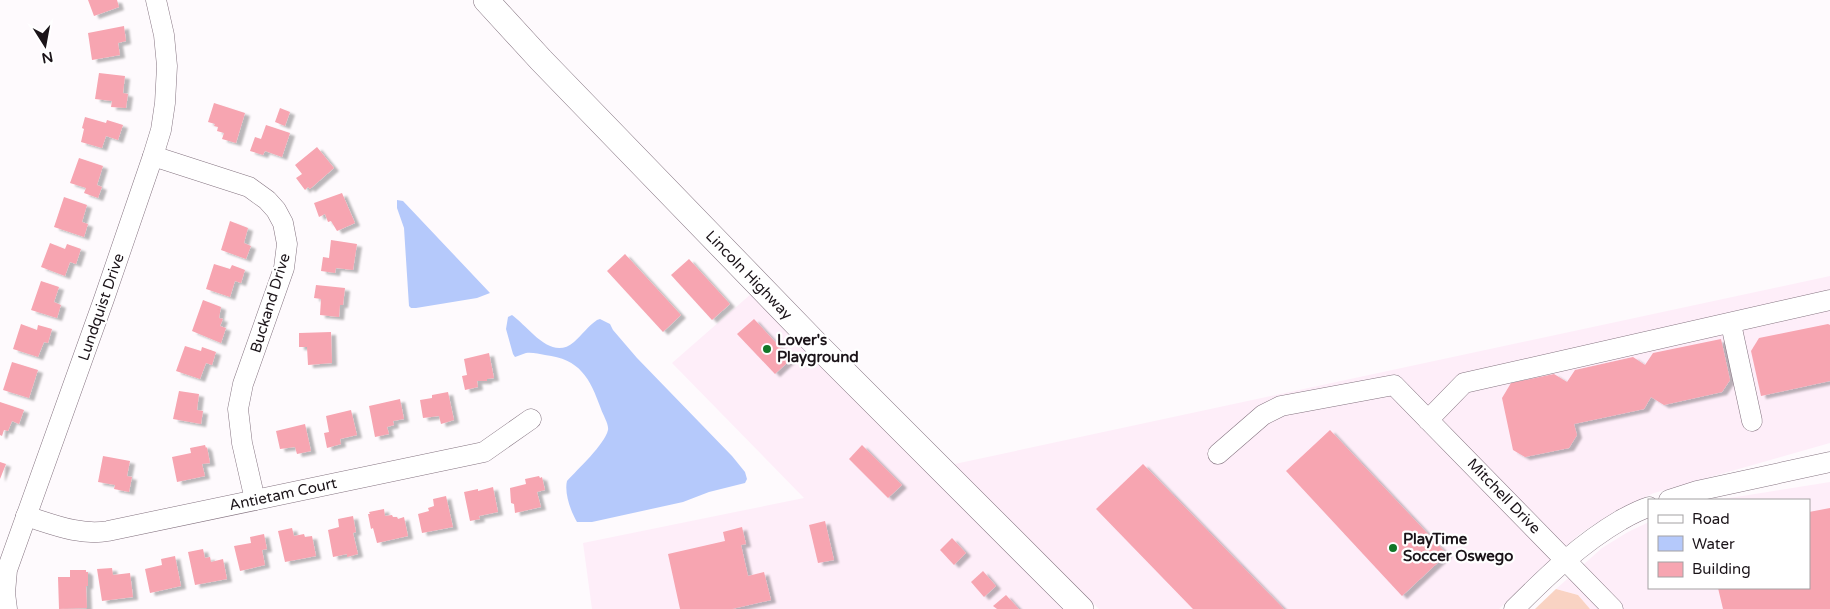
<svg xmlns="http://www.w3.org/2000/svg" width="1830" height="609" viewBox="0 0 1830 609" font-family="'Varela Round',sans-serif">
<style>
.built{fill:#feeef9}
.green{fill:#f9d3c3}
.water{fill:#b5c9fb}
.building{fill:#f7a5b1;filter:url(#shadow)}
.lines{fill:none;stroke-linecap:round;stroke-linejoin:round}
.minor-casing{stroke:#857481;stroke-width:21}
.major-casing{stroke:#857481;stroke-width:26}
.minor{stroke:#fff;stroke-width:20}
.major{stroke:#fff;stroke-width:25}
.poi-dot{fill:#127627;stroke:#fff;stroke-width:2}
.labels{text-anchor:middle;stroke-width:4.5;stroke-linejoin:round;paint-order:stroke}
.street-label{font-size:15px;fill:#1b1419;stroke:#fff}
.poi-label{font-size:15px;font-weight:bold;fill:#1b1419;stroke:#fff;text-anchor:start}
</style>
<defs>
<filter id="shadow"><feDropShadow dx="5" dy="3" stdDeviation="1" flood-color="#0004"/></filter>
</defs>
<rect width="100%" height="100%" fill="#fefafd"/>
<g class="built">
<polygon points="1830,276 1830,443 1654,493 1617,510 1581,533 1540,569 1499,609 1099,609 950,465"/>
<polygon points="751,294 815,357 1063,609 592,609 583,543 804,498 672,363"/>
<polygon points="1830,482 1830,609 1590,609 1578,595 1556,589 1602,548 1628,532 1649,522 1649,588 1809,588 1809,500 1717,500"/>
</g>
<polygon class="green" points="1556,589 1578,595 1590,609 1535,609"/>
<g class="water">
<polygon points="397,200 403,201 490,293 477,298 416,308 411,308 409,306 404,228 397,208"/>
<path d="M512,315C529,327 551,362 574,342C582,335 588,326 597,320L600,319L610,324L613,330L637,358L732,456L745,472L747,479L745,483L709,492L683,502L592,522H577C571,512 564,493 567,481C577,470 605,444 608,430C609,424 603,415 601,409C590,378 580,359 545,355C539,354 532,352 526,353C522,354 519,356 515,357L513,354L506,329L508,317Z"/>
</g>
<g class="building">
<polygon points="88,0 117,0 119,7 94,16"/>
<polygon points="124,26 126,41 118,43 120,55 92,60 88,33"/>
<polygon points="99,73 125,76 123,93 128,94 126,108 111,107 112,101 95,99"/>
<polygon points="214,103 245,113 236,143 222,139 224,133 217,131 218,127 214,126 215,124 208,122"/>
<polygon points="280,108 290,112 285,126 275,122"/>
<polygon points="85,117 106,123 107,120 123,125 118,140 106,136 102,148 81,142 84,129 82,128"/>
<polygon points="266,125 290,133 282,157 265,151 263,155 250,151 255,137 261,139"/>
<polygon points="317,147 334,168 310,189 308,187 305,190 296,178 302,174 295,165"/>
<polygon points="79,158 103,166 97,185 102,187 98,198 84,193 86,188 70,183"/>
<polygon points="342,193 355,223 337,231 331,221 328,222 325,214 319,217 314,203"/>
<polygon points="64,197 87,205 82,222 88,224 84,237 54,227"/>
<polygon points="230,221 248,228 244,243 251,246 246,259 221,250"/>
<polygon points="331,240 357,244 353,270 336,268 335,273 321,271 323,257 329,258"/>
<polygon points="50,243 65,249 67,244 81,249 76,264 70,262 65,276 41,267"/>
<polygon points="625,254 681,315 663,332 607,271"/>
<polygon points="689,259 730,304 712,320 671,275"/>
<polygon points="214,264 230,269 232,265 245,270 241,283 235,281 230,297 206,289"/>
<polygon points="41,281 59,287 54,302 61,305 57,318 31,310"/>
<polygon points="316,285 345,288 343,305 340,305 339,317 320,315 321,299 314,298"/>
<polygon points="203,300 221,307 219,318 223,319 220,326 226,328 221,343 192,331"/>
<polygon points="754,319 791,359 775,374 737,334"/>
<polygon points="21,324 37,330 38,325 52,329 48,343 44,342 38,357 13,349"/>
<polygon points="1828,324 1830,325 1830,381 1761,396 1751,351 1759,338"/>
<polygon points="331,332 332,363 308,365 307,347 299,347 299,333"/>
<polygon points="1721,339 1730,380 1722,392 1664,405 1651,397 1644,409 1574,424 1577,435 1569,448 1525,457 1513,450 1502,398 1511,383 1554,374 1567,382 1575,370 1633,357 1645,365 1653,353"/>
<polygon points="185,346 201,351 202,347 216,352 212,365 206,363 200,379 176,371"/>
<polygon points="489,353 494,378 487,379 487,381 477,381 478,387 465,390 462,376 467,375 464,359"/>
<polygon points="12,362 38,370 29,398 3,390"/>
<polygon points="179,391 199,394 197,410 203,411 201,424 173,419"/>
<polygon points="448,392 454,420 441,424 439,416 423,418 420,400 432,398 432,395"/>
<polygon points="400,399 404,419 393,421 394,425 387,427 389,434 375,437 369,406"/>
<polygon points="0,402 24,410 19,424 12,421 8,431 4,430 2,436 0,435"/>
<polygon points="351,410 357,435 340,439 341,444 327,448 324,433 329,432 326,416"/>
<polygon points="305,424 311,451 297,454 295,447 280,449 276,431"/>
<polygon points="1330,430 1447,554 1402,596 1286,471"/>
<polygon points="205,445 206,448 207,447 210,463 202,464 205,476 177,482 172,457 191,453 190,448"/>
<polygon points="862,445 902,485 888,498 849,459"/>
<polygon points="103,456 130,461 127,476 132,477 129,492 114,489 115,485 98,482"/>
<polygon points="0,462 6,464 0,479"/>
<polygon points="1143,464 1284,609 1193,609 1096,509"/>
<polygon points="539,476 540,478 542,477 545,490 537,492 541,507 515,513 514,504 511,503 510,488 526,484 525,479"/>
<polygon points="493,487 498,512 479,516 480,519 470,521 464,492 478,489 478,491"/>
<polygon points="446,496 453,527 422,533 418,514 429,511 428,508 434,506 433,499"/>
<polygon points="1830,508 1830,609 1723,609 1718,588 1809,588 1809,512"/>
<polygon points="384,509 385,516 392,515 393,517 397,517 398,519 404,517 408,536 377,543 373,528 371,529 368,514 370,514 369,512"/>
<polygon points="353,516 356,532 353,533 358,554 347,557 347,554 333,557 328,530 339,527 338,519"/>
<polygon points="825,521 834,560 818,563 809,525"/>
<polygon points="742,527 746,544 741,545 748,576 764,572 771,600 732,609 680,609 668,554 725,541 723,532"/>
<polygon points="292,528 294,536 304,534 305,537 312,536 316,556 285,562 278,531"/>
<polygon points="264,534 267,549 262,550 265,565 240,571 234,546 251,543 250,537"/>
<polygon points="952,538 966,553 954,565 940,550"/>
<polygon points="203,549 205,558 210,557 211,562 223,559 227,579 195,585 188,552"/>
<polygon points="175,556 181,586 150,593 145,569 162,565 161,559"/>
<polygon points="112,568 113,575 130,573 133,597 102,601 97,569"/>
<polygon points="70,570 86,570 86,572 88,572 88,586 86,586 87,608 59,609 58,577 70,577"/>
<polygon points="983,571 996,586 984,597 971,582"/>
<polygon points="1006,595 1019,609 997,609 993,606"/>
</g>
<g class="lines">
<defs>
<g id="minor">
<polyline points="153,156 249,187 267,200 276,210 283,223 287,244 284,268 243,384 238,409 242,443 255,500"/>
<polyline points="1731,324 1752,421"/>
<polyline points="1428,420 1464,383 1830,300"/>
<polyline points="1218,454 1263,415 1281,406 1394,385 1613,609"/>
<polyline points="1669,500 1697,491 1830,462"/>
<path d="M26,516C52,524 80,536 108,531L484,452L531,419"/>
<polyline points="7,609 5,593 7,570 104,299 153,156 161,130 165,103 167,66 164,35 156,0"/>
<path d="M1514,609C1547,576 1580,544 1621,520C1630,515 1639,510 1649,507"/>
</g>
<polyline id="major" points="486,0 541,60 817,345 1081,609"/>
</defs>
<use href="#minor" class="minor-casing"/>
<use href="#major" class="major-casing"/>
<use href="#minor" class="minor"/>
<use href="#major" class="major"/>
</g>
<g class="poi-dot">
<circle cx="767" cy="349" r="5"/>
<circle cx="1393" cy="548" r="5"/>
</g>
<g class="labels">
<g class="street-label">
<text transform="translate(749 275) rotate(46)" y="5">Lincoln Highway</text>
<text transform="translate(270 303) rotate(-73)" y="5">Buckand Drive</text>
<text transform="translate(101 307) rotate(-71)" y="5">Lundquist Drive</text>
<text transform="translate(283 494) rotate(-12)" y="5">Antietam Court</text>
<text transform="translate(1504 496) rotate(46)" y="5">Mitchell Drive</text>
</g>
<g class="poi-label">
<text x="777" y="345">Lover's<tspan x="777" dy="17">Playground</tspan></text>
<text x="1403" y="544">PlayTime<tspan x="1403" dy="17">Soccer Oswego</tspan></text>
</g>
</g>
<rect x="1648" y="499" width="162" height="90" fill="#ffffff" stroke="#a4a1a3"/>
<rect x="1658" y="515" width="25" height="8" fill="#ffffff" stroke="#a4a1a3"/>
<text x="1692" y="524" font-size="15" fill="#1b1419">Road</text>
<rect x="1658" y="536" width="25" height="15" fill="#b5c9fb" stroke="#a4a1a3"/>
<text x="1692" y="549" font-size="15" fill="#1b1419">Water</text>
<rect x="1658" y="562" width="25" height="15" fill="#f7a5b1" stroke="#a4a1a3"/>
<text x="1692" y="574" font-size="15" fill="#1b1419">Building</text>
<g transform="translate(45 45) rotate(169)" stroke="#ffffff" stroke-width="4" paint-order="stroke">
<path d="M0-4L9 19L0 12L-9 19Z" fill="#1b1419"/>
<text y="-8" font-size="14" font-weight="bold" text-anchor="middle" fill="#1b1419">N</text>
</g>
</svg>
